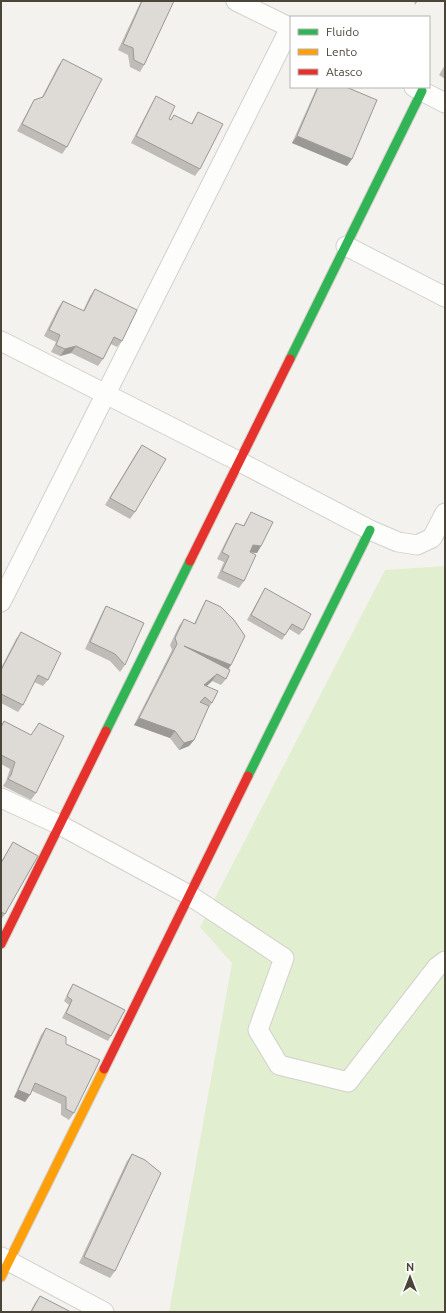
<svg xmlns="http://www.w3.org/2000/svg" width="446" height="1313" viewBox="0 0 446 1313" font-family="Ubuntu,sans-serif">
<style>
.green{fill:#e1eecf}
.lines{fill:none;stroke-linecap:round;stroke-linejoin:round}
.street-casing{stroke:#d2d0cb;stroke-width:21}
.fast-casing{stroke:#d3cfc5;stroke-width:11}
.slow-casing{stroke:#d3cfc5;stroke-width:11}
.jam-casing{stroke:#d3cfc5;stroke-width:11}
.street{stroke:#fdfdfc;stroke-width:19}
.fast{stroke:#30b455;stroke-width:9}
.slow{stroke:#ff9f0a;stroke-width:9}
.jam{stroke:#e5322d;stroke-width:9}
.wall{fill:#bfbcb8}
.shaded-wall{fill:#9b9996}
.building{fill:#dedbd6;stroke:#9b9996}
</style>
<rect width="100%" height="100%" fill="#f4f2ee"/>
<polygon class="green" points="445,566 445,1312 169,1312 232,963 200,927 385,570"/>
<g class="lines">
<defs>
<g id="street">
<polyline points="236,1 291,28"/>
<polyline points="414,87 445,103"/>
<polyline points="346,246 445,297"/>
<polyline points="1,341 240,462 370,530 398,542 417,545 432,538 445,513"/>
<polyline points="1,602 290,28"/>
<polyline points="1,798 60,825 189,895 284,958 258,1030 279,1065 348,1082 437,967 445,961"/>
<polyline points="1,1257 104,1312"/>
</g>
<g id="fast">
<polyline points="290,359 422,91"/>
<polyline points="106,731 190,561"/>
<polyline points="248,776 370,530"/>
</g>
<polyline id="slow" points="1,1277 104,1069"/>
<g id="jam">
<polyline points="190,561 290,359"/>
<polyline points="1,944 106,731"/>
<polyline points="104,1069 248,776"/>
</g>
</defs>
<use href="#street" class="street-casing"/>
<use href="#fast" class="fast-casing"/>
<use href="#slow" class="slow-casing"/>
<use href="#jam" class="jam-casing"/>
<use href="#street" class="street"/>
<use href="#fast" class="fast"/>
<use href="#slow" class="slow"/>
<use href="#jam" class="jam"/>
</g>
<g class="wall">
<polygon points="141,1 174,1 144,65 140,72 130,67 128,55 118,50"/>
<polygon points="414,1 418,1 415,5"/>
<polygon points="63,59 67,147 62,154 17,131 30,107 34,100 42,97 58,66"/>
<polygon points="445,65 445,79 439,75"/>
<polygon points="317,87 346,87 352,159 347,166 292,143"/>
<polygon points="156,96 169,119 171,120 174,115 191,124 198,112 200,169 195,176 131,143 152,103"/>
<polygon points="95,289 122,341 117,347 111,344 103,359 98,366 71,353 60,356 51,352 56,342 44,336 58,308 63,301 83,311 90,296"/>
<polygon points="142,445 135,512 130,519 105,505 137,452"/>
<polygon points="251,512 261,546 257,553 250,552 244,581 239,588 217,578 224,562 217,559 232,529 236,523 243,526"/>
<polygon points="265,588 303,630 299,635 289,629 282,640 247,620 262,593"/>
<polygon points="206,600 231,665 229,669 226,679 221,685 212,681 207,686 212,703 207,710 194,740 189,746 179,750 170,738 134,725 172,650 170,645 179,626 184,619 194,624 202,607"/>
<polygon points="106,606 125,665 120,672 110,661 85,649 102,613"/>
<polygon points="21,632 48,680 43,686 34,682 23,705 18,712 1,703 1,668 16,639"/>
<polygon points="4,721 36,793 31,800 3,786 6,781 10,769 1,764 1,726"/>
<polygon points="13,842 5,914 1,920 1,862"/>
<polygon points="73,984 111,1036 108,1041 62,1018 69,1005 64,1001 70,989"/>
<polygon points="46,1028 66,1044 74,1113 69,1120 61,1115 61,1104 32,1091 25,1102 14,1097 41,1035"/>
<polygon points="132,1154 115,1271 110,1278 79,1263 127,1161"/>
<polygon points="40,1296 71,1312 30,1312 35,1303"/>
</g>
<g class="shaded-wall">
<polygon points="297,136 352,159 347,166 292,143"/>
<polygon points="76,346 71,353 60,356 65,349"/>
<polygon points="253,545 261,546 257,553 248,552"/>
<polygon points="184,646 231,665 226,672"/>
<polygon points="217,674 212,681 200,692 204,685"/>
<polygon points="139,718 175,731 170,738 134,725"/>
<polygon points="194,740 189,746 179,750 184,743"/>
<polygon points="18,1090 30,1095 25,1102 14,1097"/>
</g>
<g class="building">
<polygon points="142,1 174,1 144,65 134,60 133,48 123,44"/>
<polygon points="63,59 102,79 67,147 22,124 34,100 43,97"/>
<polygon points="318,87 346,87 377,100 352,159 297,136"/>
<polygon points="156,96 175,106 169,119 171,120 174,115 192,124 198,112 223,124 200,169 136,136"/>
<polygon points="95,289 137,310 122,341 114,337 103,359 76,346 65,349 56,345 60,335 49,330 63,301 84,311"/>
<polygon points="142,445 166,459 135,512 110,498"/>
<polygon points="251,512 273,522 261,546 253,545 250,552 256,555 244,581 222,571 229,556 222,552 236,523 244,526"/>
<polygon points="265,588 311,614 303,630 292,624 285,635 251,615"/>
<polygon points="206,600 221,607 234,620 245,636 231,665 184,646 230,670 226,679 217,674 204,685 218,691 212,703 205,697 200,702 209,706 194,740 184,743 175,731 139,718 177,644 175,638 184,619 195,624"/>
<polygon points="106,606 144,623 125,665 115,654 90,642"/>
<polygon points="21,632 61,653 48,680 38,675 23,705 1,694 1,670"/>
<polygon points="4,721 31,735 39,723 64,736 36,793 8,779 11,775 15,762 1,755 1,727"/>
<polygon points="13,842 38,856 5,914 1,912 1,863"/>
<polygon points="73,984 125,1010 111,1036 66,1013 72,1000 67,996"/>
<polygon points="46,1028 66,1037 66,1044 100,1060 74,1113 66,1109 66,1097 35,1083 30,1095 18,1090"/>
<polygon points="132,1154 145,1160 161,1173 115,1271 84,1257"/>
<polygon points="40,1296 71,1312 31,1312"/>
</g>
<rect width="446" height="1313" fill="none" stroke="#4b4439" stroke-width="4"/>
<rect x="290" y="16" width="140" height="72" fill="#ffffff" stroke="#b7b4b0"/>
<rect x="298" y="29" width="20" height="6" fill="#30b455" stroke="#b7b4b0"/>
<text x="326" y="36" font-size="12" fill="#4b4439">Fluido</text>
<rect x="298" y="49" width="20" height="6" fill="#ff9f0a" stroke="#b7b4b0"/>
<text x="326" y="56" font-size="12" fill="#4b4439">Lento</text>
<rect x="298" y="69" width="20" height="6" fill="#e5322d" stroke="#b7b4b0"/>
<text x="326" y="76" font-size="12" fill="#4b4439">Atasco</text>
<g transform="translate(410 1277)" stroke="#ffffff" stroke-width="3" paint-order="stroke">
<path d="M0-3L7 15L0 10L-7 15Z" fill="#4b4439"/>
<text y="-6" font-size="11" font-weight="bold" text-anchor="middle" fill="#4b4439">N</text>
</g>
</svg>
